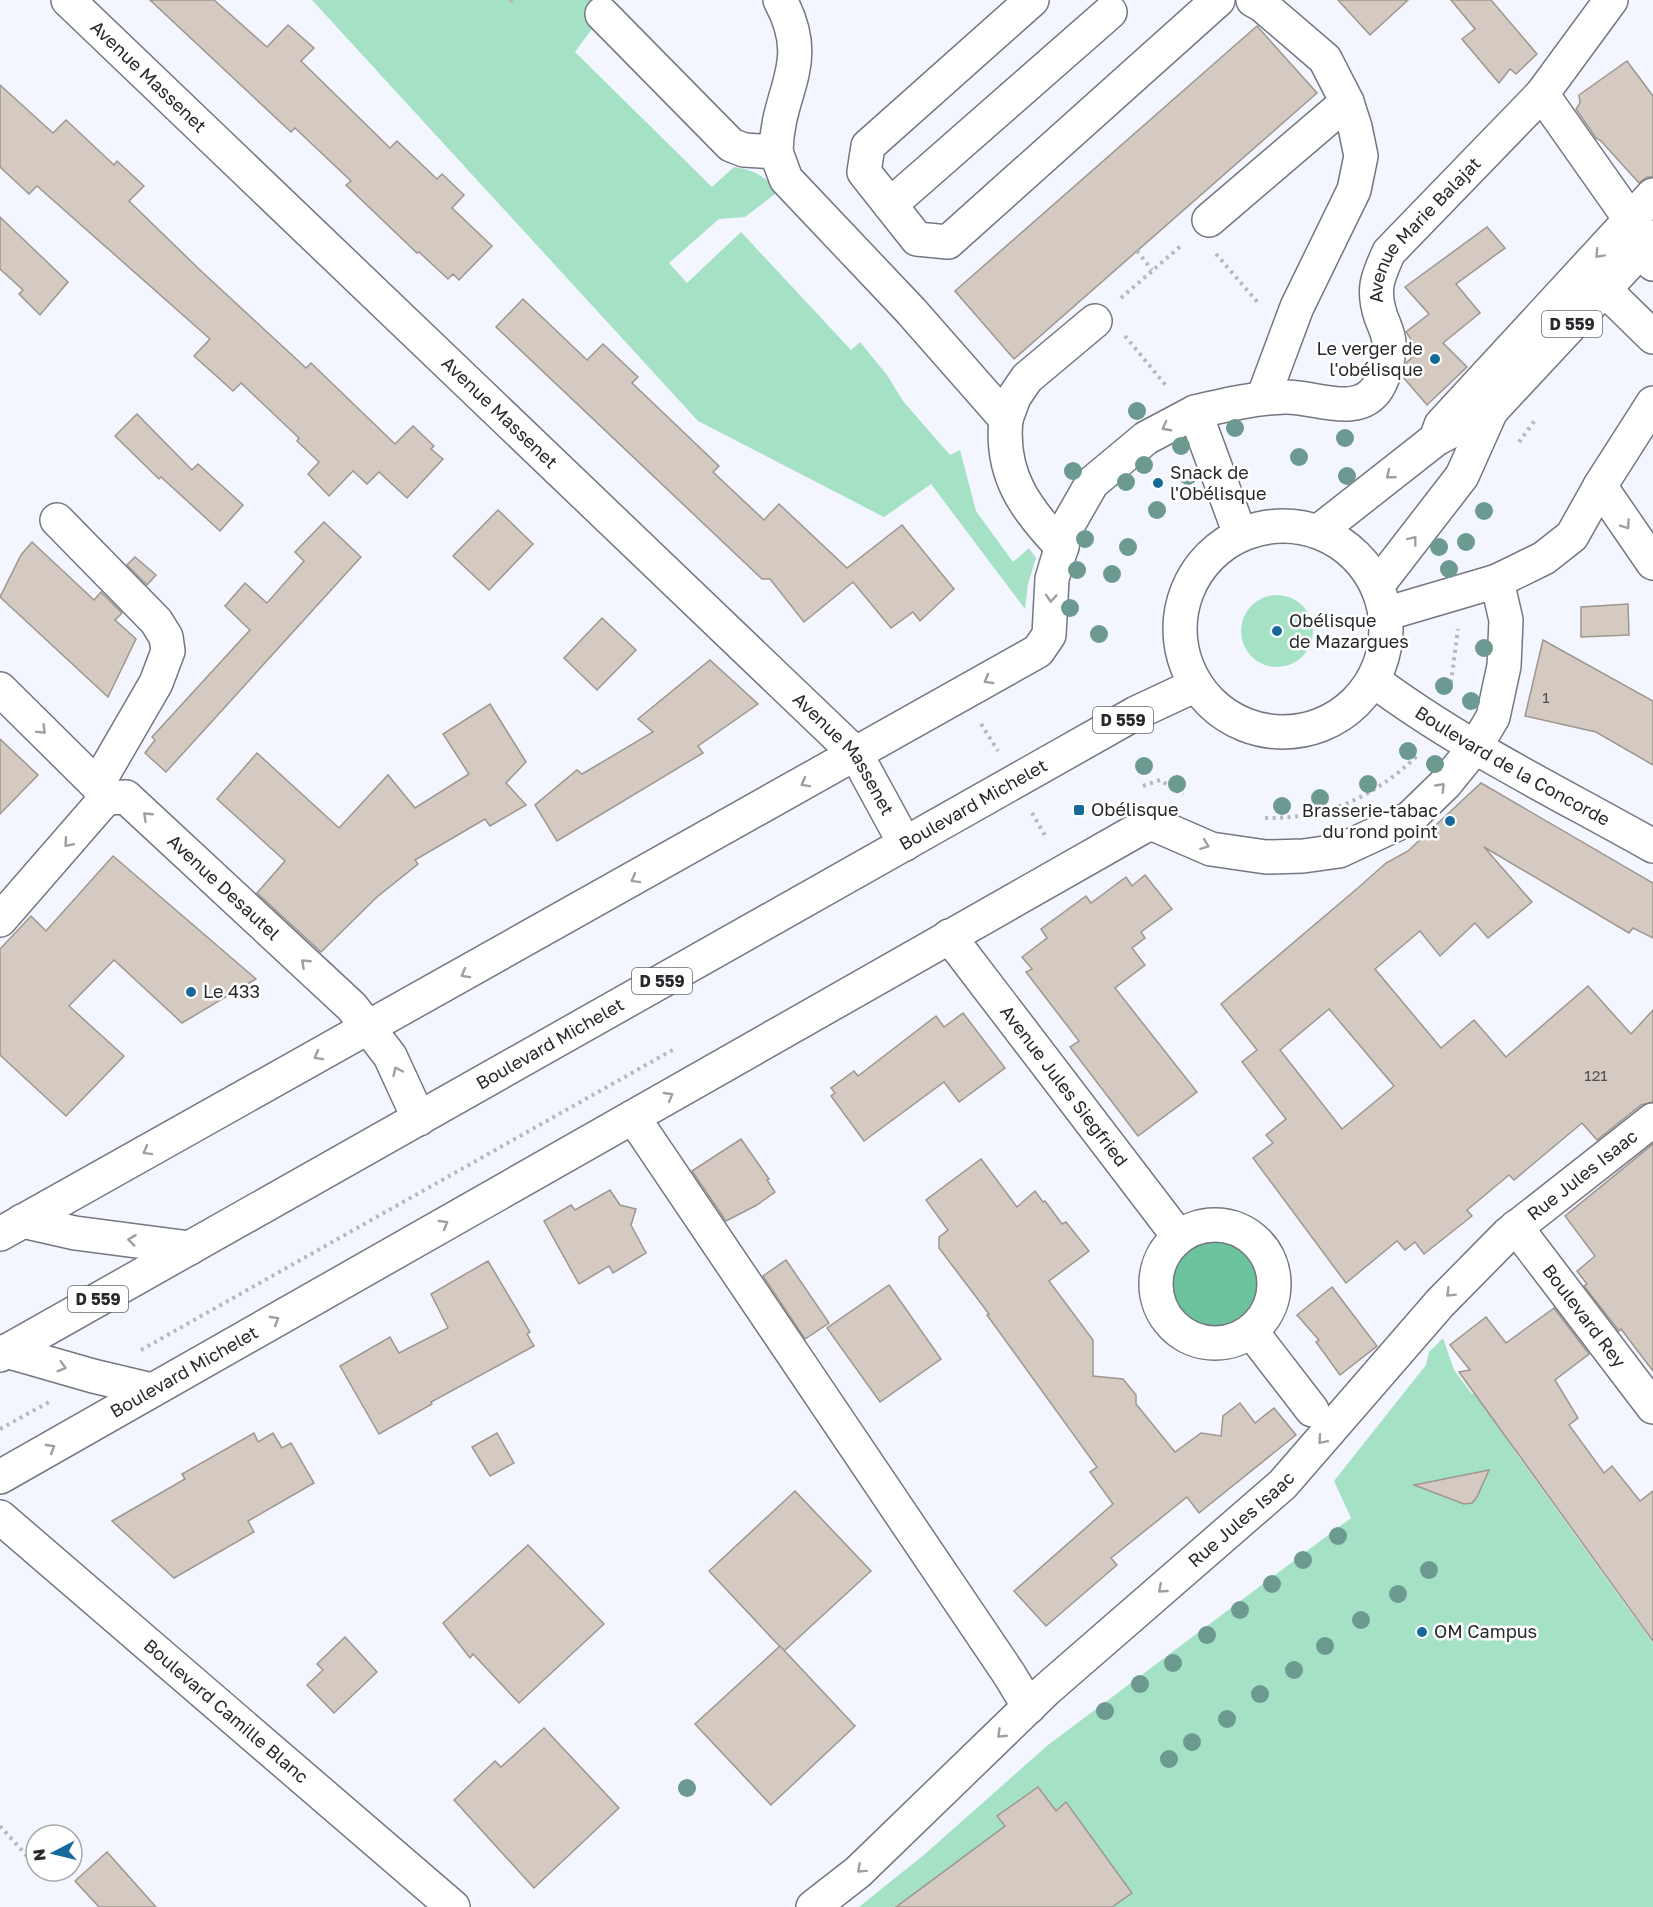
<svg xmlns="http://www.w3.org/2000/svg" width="1653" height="1907" viewBox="0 0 1653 1907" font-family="'Golos Text',sans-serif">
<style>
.green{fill:#a5e1c5}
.forest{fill:#6bc49e}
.building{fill:#d4cac2;stroke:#9f968f;stroke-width:1.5;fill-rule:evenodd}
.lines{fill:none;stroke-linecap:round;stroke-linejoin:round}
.minor-casing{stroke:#747781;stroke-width:36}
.major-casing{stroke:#747781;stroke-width:36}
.path{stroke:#b6b8c0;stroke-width:4;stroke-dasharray:3 4.5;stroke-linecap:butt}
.minor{stroke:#fff;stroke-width:33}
.major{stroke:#fff;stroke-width:33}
.tree{fill:#6d9a90}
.oneway{stroke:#9e9fa0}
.poi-dot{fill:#17699a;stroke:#fff;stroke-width:2}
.labels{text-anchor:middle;stroke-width:5;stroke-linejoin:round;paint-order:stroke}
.number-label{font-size:15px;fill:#535152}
.shield{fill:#fff;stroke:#68696c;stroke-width:1.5}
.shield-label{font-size:16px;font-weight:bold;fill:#28292d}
.street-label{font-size:18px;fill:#28292d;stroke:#fff}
.poi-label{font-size:18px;fill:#28292d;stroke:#fff;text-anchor:start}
</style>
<rect width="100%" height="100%" fill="#f3f6ff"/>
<g class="green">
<path d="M312,0H613L575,52L712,187L734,167C755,170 763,176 779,191L745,217L719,219L669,263L687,283L741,232L851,350L860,342L887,375L903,401L950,455L960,450L976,511L1013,562L1029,548L1036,558L1028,584L1025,609L931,484L884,517L698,421Z"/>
<circle cx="1277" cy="631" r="36"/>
<polygon points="1443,1338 1454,1370 1472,1394 1475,1392 1518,1456 1653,1643 1653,1907 859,1907 925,1854 1048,1745 1351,1518 1334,1481 1426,1365 1429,1352"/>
</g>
<circle class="forest" cx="1214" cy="1285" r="45"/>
<g class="building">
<polygon points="150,0 214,0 267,47 288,25 314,48 301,61 390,148 397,141 437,179 442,174 464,195 452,208 492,246 459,280 453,274 448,279 419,252 417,253 346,185 351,181 295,128 291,132"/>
<polygon points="1338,0 1408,0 1370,35"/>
<polygon points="1451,0 1491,0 1537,54 1516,74 1510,69 1499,83 1462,39 1475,29"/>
<polygon points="1257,26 1317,93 1014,359 955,291"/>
<polygon points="1627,61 1653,96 1653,177 1647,177 1639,183 1601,141 1596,138 1576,109 1580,103 1579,95"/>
<polygon points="0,85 53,133 66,120 114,165 117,161 144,186 129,201 200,270 306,368 311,363 395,444 413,426 434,446 431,449 443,459 407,498 379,472 367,484 353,471 329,496 308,474 319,462 297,441 299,438 241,383 233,391 194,356 210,339 37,186 29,194 0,167"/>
<polygon points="0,217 68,282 40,315 19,294 23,290 0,269"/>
<polygon points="1487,227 1505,248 1456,284 1480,313 1443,343 1467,367 1427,405 1403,377 1406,363 1419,351 1406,332 1429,314 1405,287"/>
<polygon points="523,299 587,360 603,344 638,377 632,383 719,466 713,472 764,520 779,504 847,568 902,525 954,589 920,621 913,612 891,628 853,582 804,622 770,579 762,579 496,327"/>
<polygon points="137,414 192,470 198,464 243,505 220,531 161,477 159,479 115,436"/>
<polygon points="498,510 533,544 489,590 453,556"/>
<polygon points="324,522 361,557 166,772 145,753 155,740 152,737 250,630 225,606 245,583 267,603 304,561 295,552"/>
<polygon points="32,542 94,600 101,592 122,613 115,620 136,639 108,697 0,597 21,555"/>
<polygon points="135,557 156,575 147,585 127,565"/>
<polygon points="1628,604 1629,635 1581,637 1581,607"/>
<polygon points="602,618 636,650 597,690 564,658"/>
<polygon points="1543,640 1653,701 1653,765 1596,732 1525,716"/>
<polygon points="710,660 758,704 698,746 703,753 557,841 535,805 577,770 582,774 653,732 638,719"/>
<polygon points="490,704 526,762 506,783 526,805 490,826 485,819 415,860 418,864 377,897 321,952 257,893 285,861 217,799 257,753 339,828 388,775 415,808 469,774 443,734"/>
<polygon points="0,739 38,775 0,814"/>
<path d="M1481,783L1653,883V938L1633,928L1629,933L1484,847L1532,902L1488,938L1475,923L1440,956L1420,931L1375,969L1441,1048L1474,1020L1506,1057L1588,986L1631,1034L1653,1010V1102L1641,1105L1597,1140L1582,1123L1514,1180L1509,1175L1467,1210L1472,1216L1424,1254L1415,1242L1405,1250L1397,1241L1346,1283L1253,1158L1273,1143L1266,1135L1286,1119L1242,1062L1257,1050L1221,1004L1359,887L1386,863L1408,851ZM1329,1009L1394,1086L1342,1129L1280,1050Z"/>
<polygon points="113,856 256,979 182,1023 114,960 69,1006 124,1056 66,1116 0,1055 0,949 31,916 46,931"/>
<polygon points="1145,875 1172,909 1141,932 1145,938 1132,948 1145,965 1115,988 1197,1092 1138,1136 1070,1047 1079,1041 1026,972 1032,969 1022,957 1047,938 1041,929 1086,896 1091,903 1126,877 1132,886"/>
<polygon points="963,1013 1005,1068 959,1102 944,1082 864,1141 831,1096 835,1093 831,1088 854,1071 858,1076 936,1016 944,1027"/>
<polygon points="741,1139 769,1179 767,1180 775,1192 757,1205 726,1221 692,1171"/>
<polygon points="1653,1144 1653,1371 1621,1329 1619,1331 1584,1286 1587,1284 1577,1271 1595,1256 1565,1216"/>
<polygon points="981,1159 1017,1207 1035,1191 1043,1202 1045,1201 1062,1224 1066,1222 1089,1251 1049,1281 1093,1340 1093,1376 1123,1379 1136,1395 1136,1404 1175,1452 1201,1433 1221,1436 1223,1416 1240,1403 1255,1423 1274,1408 1296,1435 1199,1513 1187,1497 1111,1558 1117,1565 1046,1626 1014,1591 1113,1504 1090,1472 1097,1467 987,1315 989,1314 939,1248 939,1237 948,1230 926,1200"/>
<polygon points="610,1190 620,1205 636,1209 631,1225 646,1253 613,1273 609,1266 579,1284 544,1221 571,1205 575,1210"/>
<polygon points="786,1260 829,1323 805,1339 763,1276"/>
<polygon points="488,1261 530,1332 527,1334 534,1346 431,1402 432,1404 379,1434 340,1366 390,1337 399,1353 448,1328 431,1294"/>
<polygon points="889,1285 941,1359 880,1402 827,1328"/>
<polygon points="1332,1287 1377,1346 1340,1375 1316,1342 1319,1340 1297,1315"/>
<polygon points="1554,1308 1589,1354 1555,1380 1578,1418 1569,1425 1604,1473 1612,1466 1640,1501 1653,1491 1653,1641 1459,1372 1470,1370 1450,1345 1486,1317 1506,1343"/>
<polygon points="254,1433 258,1442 273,1433 282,1448 291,1443 314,1483 248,1521 254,1532 174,1578 112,1521 185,1479 182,1474"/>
<polygon points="497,1433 514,1463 490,1476 472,1447"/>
<polygon points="1489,1470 1477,1497 1472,1503 1464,1504 1414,1485"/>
<polygon points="795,1491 871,1571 784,1651 709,1571"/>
<polygon points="528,1545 604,1624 519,1703 473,1654 470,1658 443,1623"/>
<polygon points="345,1637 377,1672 334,1713 307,1685 323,1670 317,1664"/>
<polygon points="780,1646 855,1726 771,1805 695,1724"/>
<polygon points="544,1728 619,1808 534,1888 454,1800 495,1761 501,1767"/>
<polygon points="1038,1787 1056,1811 1066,1802 1132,1893 1112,1907 896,1907 1005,1826 997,1816"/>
<polygon points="107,1852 156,1907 99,1907 75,1881"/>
</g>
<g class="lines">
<defs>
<g id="minor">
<path id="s1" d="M68,0L856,754L905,844"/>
<polyline points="1032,0 868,146 864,172 917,239 948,242 1218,0"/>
<polyline points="1253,0 1262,5 1325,59 1347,102 1355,127 1361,156 1354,190 1297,307 1263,398"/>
<path d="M602,14L731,145L744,150L776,152L786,179L911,311L1006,419C1000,474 1025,509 1062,547"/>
<polyline points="1542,94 1630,219 1653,264"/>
<path d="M776,152C777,89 815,64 780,0"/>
<polyline points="890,205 1110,12"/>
<polyline points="1209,220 1347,102"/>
<polyline points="1605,290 1653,337"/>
<path id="s2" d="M1195,412C1225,405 1254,398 1285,397C1314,396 1359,419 1378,387C1386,373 1389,360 1389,343C1389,335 1384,325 1381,317C1372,290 1377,278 1389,252L1542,94L1611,0"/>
<polyline points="1006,419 1014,397 1027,378 1095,321"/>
<polyline points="1436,439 1441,425 1653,195"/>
<polyline points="1600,486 1653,563"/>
<polyline points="57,520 156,621 166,637 168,651 156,683 97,785"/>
<polyline points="1385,614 1497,581 1544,558 1572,536 1600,486 1653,403"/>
<path id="s3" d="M1373,680C1460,745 1559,793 1653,846"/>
<polyline points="0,689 97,785 106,798"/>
<path id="s4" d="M106,798L126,797L352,1007L390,1056L419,1119"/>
<polyline points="0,920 106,798"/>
<path id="s5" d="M949,936L1179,1237"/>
<polyline points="633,1117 1009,1674 1029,1707"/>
<polyline points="22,1221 75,1233 190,1248"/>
<circle cx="1215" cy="1284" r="59"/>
<path id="s6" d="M1516,1227L1653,1407"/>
<polyline points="0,1234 1038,651 1049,635 1052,579 1068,525 1092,483 1146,438 1195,412 1240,534"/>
<polyline points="1251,1331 1312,1410"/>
<polyline points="6,1351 93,1376 152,1390"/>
<path id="s7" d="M0,1477L1141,828L1151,823L1211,849L1266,857L1303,856L1339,851L1410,818L1445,784L1476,746L1493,717L1504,666L1506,620L1497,581"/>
<path id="s8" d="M0,1517L453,1907"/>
<path id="s9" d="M813,1907L858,1872L1046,1690L1283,1484L1440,1303L1508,1234L1653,1120"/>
</g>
<g id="major">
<circle cx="1283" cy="629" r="103"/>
<polyline points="1319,531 1436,439 1491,411"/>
<polyline points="1377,586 1462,476 1491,411 1653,237"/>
<path id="s10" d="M0,1355L1136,713L1196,685"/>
</g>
</defs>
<use href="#minor" class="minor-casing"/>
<use href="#major" class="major-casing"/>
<g class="path">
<polyline points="510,0 513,2"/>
<polyline points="1137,251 1152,270"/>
<polyline points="1216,254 1260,305"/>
<polyline points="1121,298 1183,244"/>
<polyline points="1125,336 1168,388"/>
<polyline points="1519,442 1536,419"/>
<polyline points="1450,690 1458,629"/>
<polyline points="981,724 998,751"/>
<polyline points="1143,786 1160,780 1183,795"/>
<polyline points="1032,813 1047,839"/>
<path d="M1265,818C1327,819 1375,797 1419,754"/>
<polyline points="141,1350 676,1048"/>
<polyline points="0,1429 51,1401"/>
<polyline points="0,1826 36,1866"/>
<polyline points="40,1871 45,1877"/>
</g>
<use href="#minor" class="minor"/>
<use href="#major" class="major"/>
</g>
<g class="tree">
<circle cx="1137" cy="411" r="9"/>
<circle cx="1235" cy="428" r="9"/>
<circle cx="1345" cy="438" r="9"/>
<circle cx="1181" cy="446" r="9"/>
<circle cx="1299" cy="457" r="9"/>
<circle cx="1144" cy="465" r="9"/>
<circle cx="1073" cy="471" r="9"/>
<circle cx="1188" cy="476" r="9"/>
<circle cx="1347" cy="476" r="9"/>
<circle cx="1126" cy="482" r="9"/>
<circle cx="1157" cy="510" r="9"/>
<circle cx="1484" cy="511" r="9"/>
<circle cx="1085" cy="539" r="9"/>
<circle cx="1466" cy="542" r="9"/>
<circle cx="1128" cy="547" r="9"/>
<circle cx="1439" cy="547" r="9"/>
<circle cx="1449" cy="569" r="9"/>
<circle cx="1077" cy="570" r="9"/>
<circle cx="1112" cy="574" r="9"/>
<circle cx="1070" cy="608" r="9"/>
<circle cx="1099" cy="634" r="9"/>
<circle cx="1484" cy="648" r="9"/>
<circle cx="1444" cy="686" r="9"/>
<circle cx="1471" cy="701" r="9"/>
<circle cx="1408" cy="751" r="9"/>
<circle cx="1435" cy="764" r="9"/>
<circle cx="1144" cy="766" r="9"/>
<circle cx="1177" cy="784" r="9"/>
<circle cx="1368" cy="784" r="9"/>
<circle cx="1320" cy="798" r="9"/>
<circle cx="1282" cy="806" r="9"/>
<circle cx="1338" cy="1536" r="9"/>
<circle cx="1303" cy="1560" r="9"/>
<circle cx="1429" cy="1570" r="9"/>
<circle cx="1272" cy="1584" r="9"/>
<circle cx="1398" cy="1594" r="9"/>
<circle cx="1240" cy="1610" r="9"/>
<circle cx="1361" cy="1620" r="9"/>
<circle cx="1207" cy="1635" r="9"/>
<circle cx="1325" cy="1646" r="9"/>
<circle cx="1173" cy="1663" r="9"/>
<circle cx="1294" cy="1670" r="9"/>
<circle cx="1140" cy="1684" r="9"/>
<circle cx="1260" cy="1694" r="9"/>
<circle cx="1105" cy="1711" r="9"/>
<circle cx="1227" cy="1719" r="9"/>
<circle cx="1192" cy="1742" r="9"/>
<circle cx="1169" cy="1759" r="9"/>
<circle cx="687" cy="1788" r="9"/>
</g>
<defs><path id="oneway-chevron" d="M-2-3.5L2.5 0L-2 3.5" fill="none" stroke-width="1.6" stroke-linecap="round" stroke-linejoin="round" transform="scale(1.5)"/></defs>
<g class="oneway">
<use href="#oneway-chevron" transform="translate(1599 254) rotate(133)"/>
<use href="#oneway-chevron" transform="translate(1166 427) rotate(152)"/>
<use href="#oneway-chevron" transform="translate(1390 475) rotate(142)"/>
<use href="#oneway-chevron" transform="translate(1626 525) rotate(55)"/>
<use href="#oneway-chevron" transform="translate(1413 540) rotate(-52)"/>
<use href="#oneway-chevron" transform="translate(1051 598) rotate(94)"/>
<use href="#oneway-chevron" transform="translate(988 680) rotate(150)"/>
<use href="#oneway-chevron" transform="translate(42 730) rotate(44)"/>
<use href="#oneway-chevron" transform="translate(805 783) rotate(151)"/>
<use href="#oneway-chevron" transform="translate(1441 787) rotate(-46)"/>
<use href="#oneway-chevron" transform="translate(147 816) rotate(-137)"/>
<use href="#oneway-chevron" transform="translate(68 843) rotate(131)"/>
<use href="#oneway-chevron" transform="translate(1205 845) rotate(21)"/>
<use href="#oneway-chevron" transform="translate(635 879) rotate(151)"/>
<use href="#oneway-chevron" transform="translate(305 963) rotate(-137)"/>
<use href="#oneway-chevron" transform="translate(465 974) rotate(151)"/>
<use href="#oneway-chevron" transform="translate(318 1056) rotate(151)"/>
<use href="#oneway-chevron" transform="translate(397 1071) rotate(-115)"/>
<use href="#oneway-chevron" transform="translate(669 1096) rotate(-30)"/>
<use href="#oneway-chevron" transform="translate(147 1151) rotate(151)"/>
<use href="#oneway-chevron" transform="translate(444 1224) rotate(-30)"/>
<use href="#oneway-chevron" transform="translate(132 1240) rotate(-173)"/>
<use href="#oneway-chevron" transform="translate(1450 1293) rotate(135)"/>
<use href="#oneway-chevron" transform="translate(275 1320) rotate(-30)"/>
<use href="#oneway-chevron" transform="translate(62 1367) rotate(16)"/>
<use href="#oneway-chevron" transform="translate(1322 1440) rotate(131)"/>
<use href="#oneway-chevron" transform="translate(51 1448) rotate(-30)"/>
<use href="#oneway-chevron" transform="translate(1162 1589) rotate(139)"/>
<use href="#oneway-chevron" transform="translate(1001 1734) rotate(136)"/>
<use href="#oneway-chevron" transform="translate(861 1869) rotate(138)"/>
</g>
<g class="poi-dot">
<circle cx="1435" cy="359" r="6"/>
<circle cx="1158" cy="483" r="6"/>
<circle cx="1277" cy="631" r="6"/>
<rect x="1073" y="804" width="12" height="12" rx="3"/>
<circle cx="1450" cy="821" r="6"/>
<circle cx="191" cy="992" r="6"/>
<circle cx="1422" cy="1632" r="6"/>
</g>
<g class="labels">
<g class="number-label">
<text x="1546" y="703">1</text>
<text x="1596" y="1081">121</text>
</g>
<g class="shield">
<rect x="1542" y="311" width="60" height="26" rx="4.5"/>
<rect x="1093" y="707" width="60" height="26" rx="4.5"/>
<rect x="632" y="968" width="60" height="26" rx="4.5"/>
<rect x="68" y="1286" width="60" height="26" rx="4.5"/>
</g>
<g class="shield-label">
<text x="1572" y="330">D 559</text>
<text x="1123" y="726">D 559</text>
<text x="662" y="987">D 559</text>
<text x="98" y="1305">D 559</text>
</g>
<g class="street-label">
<text dy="6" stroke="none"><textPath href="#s1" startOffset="111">Avenue Massenet</textPath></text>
<text dy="6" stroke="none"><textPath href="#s2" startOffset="369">Avenue Marie Balajat</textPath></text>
<text dy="6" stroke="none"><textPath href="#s1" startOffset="597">Avenue Massenet</textPath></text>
<text dy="6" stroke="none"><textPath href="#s1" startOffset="1083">Avenue Massenet</textPath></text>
<text dy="6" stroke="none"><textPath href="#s3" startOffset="164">Boulevard de la Concorde</textPath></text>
<text dy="6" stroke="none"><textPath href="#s10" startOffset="1118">Boulevard Michelet</textPath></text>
<text dy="6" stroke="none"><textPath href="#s4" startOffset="153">Avenue Desautel</textPath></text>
<text dy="6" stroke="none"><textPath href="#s10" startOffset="632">Boulevard Michelet</textPath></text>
<text dy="6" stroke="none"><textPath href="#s5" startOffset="189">Avenue Jules Siegfried</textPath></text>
<text dy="6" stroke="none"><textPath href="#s9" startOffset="1064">Rue Jules Isaac</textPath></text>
<text dy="6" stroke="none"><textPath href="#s6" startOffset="112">Boulevard Rey</textPath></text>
<text dy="6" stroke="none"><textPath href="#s7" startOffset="212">Boulevard Michelet</textPath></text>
<text dy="6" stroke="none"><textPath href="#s9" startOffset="578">Rue Jules Isaac</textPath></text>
<text dy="6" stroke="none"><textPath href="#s8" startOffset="298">Boulevard Camille Blanc</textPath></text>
</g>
<g class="poi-label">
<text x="1423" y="355" text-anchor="end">Le verger de<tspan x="1423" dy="21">l'obélisque</tspan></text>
<text x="1170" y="479">Snack de<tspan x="1170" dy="21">l'Obélisque</tspan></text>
<text x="1289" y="627">Obélisque<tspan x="1289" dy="21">de Mazargues</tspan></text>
<text x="1091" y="816">Obélisque</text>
<text x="1438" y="817" text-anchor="end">Brasserie-tabac<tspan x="1438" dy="21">du rond point</tspan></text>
<text x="203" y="998">Le 433</text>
<text x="1434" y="1638">OM Campus</text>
</g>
</g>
<g transform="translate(54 1853) rotate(263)"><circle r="28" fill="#ffffff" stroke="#a9a9ab" stroke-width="1.5"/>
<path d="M0-4.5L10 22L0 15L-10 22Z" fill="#17699a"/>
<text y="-9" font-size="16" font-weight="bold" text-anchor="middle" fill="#28292d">N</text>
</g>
</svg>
